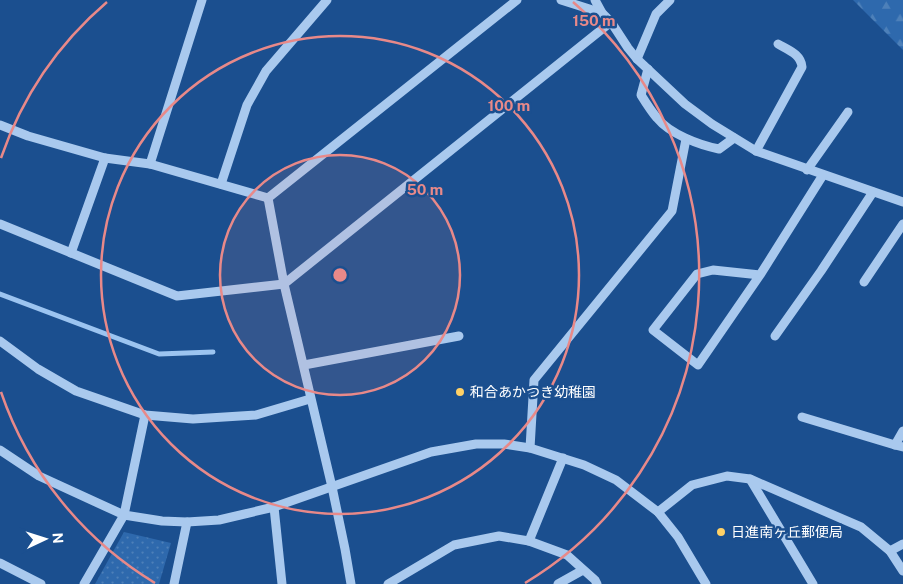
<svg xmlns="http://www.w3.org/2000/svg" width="903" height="584" viewBox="0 0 903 584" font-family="'Public Sans','Noto Sans JP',sans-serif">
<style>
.forest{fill:url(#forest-firs)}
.park{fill:url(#park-dots)}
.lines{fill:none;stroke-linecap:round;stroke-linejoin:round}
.stream{stroke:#9cc4f0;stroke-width:5}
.minor{stroke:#a9c9ee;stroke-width:9}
.ring{fill:none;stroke:#e88989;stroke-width:2.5}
.poi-dot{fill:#ffd166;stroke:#1b4f8f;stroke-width:2}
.labels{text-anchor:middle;stroke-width:5;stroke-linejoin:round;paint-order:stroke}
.poi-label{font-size:14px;fill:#fff;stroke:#1b4f8f;text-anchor:start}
.centre{fill:#e88989;stroke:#1b4f8f;stroke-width:2.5}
.ring-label{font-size:15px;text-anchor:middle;font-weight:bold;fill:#e88989;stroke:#1b4f8f;stroke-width:5;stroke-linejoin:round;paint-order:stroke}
</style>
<defs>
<pattern id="forest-firs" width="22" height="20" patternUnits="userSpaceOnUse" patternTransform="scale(1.25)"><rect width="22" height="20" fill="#2e69ad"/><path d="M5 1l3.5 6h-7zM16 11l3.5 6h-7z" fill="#4d80b9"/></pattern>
<pattern id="park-dots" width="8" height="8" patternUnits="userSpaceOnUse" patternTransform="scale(1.25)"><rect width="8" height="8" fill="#2e69ad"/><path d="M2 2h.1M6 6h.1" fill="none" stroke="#4d80b9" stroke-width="1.8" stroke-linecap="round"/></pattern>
</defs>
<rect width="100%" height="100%" fill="#1b4f8f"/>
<polygon class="forest" points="853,0 903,0 903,50"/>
<polygon class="park" points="124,532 171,543 159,584 95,584"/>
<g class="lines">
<polyline class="stream" points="0,294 159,354 213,352"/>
<g class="minor">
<polyline points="561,0 602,13"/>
<polyline points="595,0 602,13 611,22 628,48 637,59 685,104 712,124 756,151 903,202"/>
<polyline points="637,59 656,14 670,0"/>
<path d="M648,69L641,95C646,103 651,111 657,118C670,134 699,145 719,149L734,138"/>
<polyline points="0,125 28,136 105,158 150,164 268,198"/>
<path d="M756,151L802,67C801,54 788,50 778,44"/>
<polyline points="150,164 202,0"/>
<polyline points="807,170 848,112"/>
<polyline points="221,184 247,105 266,71 327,0"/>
<polyline points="268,198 284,284 332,487 345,549 351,584"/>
<polyline points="268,198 517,0"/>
<polyline points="0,224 177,296 284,284 611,22"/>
<polyline points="71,253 105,158"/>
<polyline points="760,275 713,270 697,274 653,330 698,365 760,275 823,175"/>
<polyline points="864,282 903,224"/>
<polyline points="775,336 821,271 873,192"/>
<polyline points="0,341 38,369 76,391 145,415 193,419 256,415 310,399"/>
<polyline points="304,365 459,336"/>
<polyline points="802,417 895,445"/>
<polyline points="903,431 895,445 903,447"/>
<polyline points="530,448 534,380 672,211 686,139"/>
<polyline points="0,450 39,476 124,515 162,521 187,522 219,520 274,507 431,452 476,444 504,444 530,448 584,465 616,480 658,512 678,537 706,584"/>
<polyline points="750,479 813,584"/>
<polyline points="274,507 282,584"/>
<polyline points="658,512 692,485 727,476 750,479 861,527 890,551 903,571"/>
<polyline points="529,541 563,458"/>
<polyline points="890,551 903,544"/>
<polyline points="0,563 41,584"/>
<polyline points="84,584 124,515 145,415"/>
<polyline points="174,584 187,522"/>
<polyline points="388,584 454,545 499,536 529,541 567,555 595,580 597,584"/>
<polyline points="558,584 583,570"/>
</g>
</g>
<circle cx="340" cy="275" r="120" fill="#e88989" fill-opacity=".12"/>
<g class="ring">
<circle cx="340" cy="275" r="120"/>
<circle cx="340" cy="275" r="239"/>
<path d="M155 583A359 359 0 0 1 1 392M1 158A359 359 0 0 1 107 2M573 2A359 359 0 0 1 525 583"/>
</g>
<g class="poi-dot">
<circle cx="460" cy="392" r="5"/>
<circle cx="721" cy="532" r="5"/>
</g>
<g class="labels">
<g class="poi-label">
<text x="470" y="397">和合あかつき幼稚園</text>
<text x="731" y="537">日進南ヶ丘郵便局</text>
</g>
</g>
<circle cx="340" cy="275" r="8" class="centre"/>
<g class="ring-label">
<text x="594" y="26">150 m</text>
<text x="509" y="111">100 m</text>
<text x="425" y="195">50 m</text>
</g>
<g transform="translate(45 539) rotate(86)" stroke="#1b4f8f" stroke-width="4" paint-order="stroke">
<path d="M0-4L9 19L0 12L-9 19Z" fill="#ffffff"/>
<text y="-8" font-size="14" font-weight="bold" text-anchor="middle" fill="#ffffff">N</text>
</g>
</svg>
